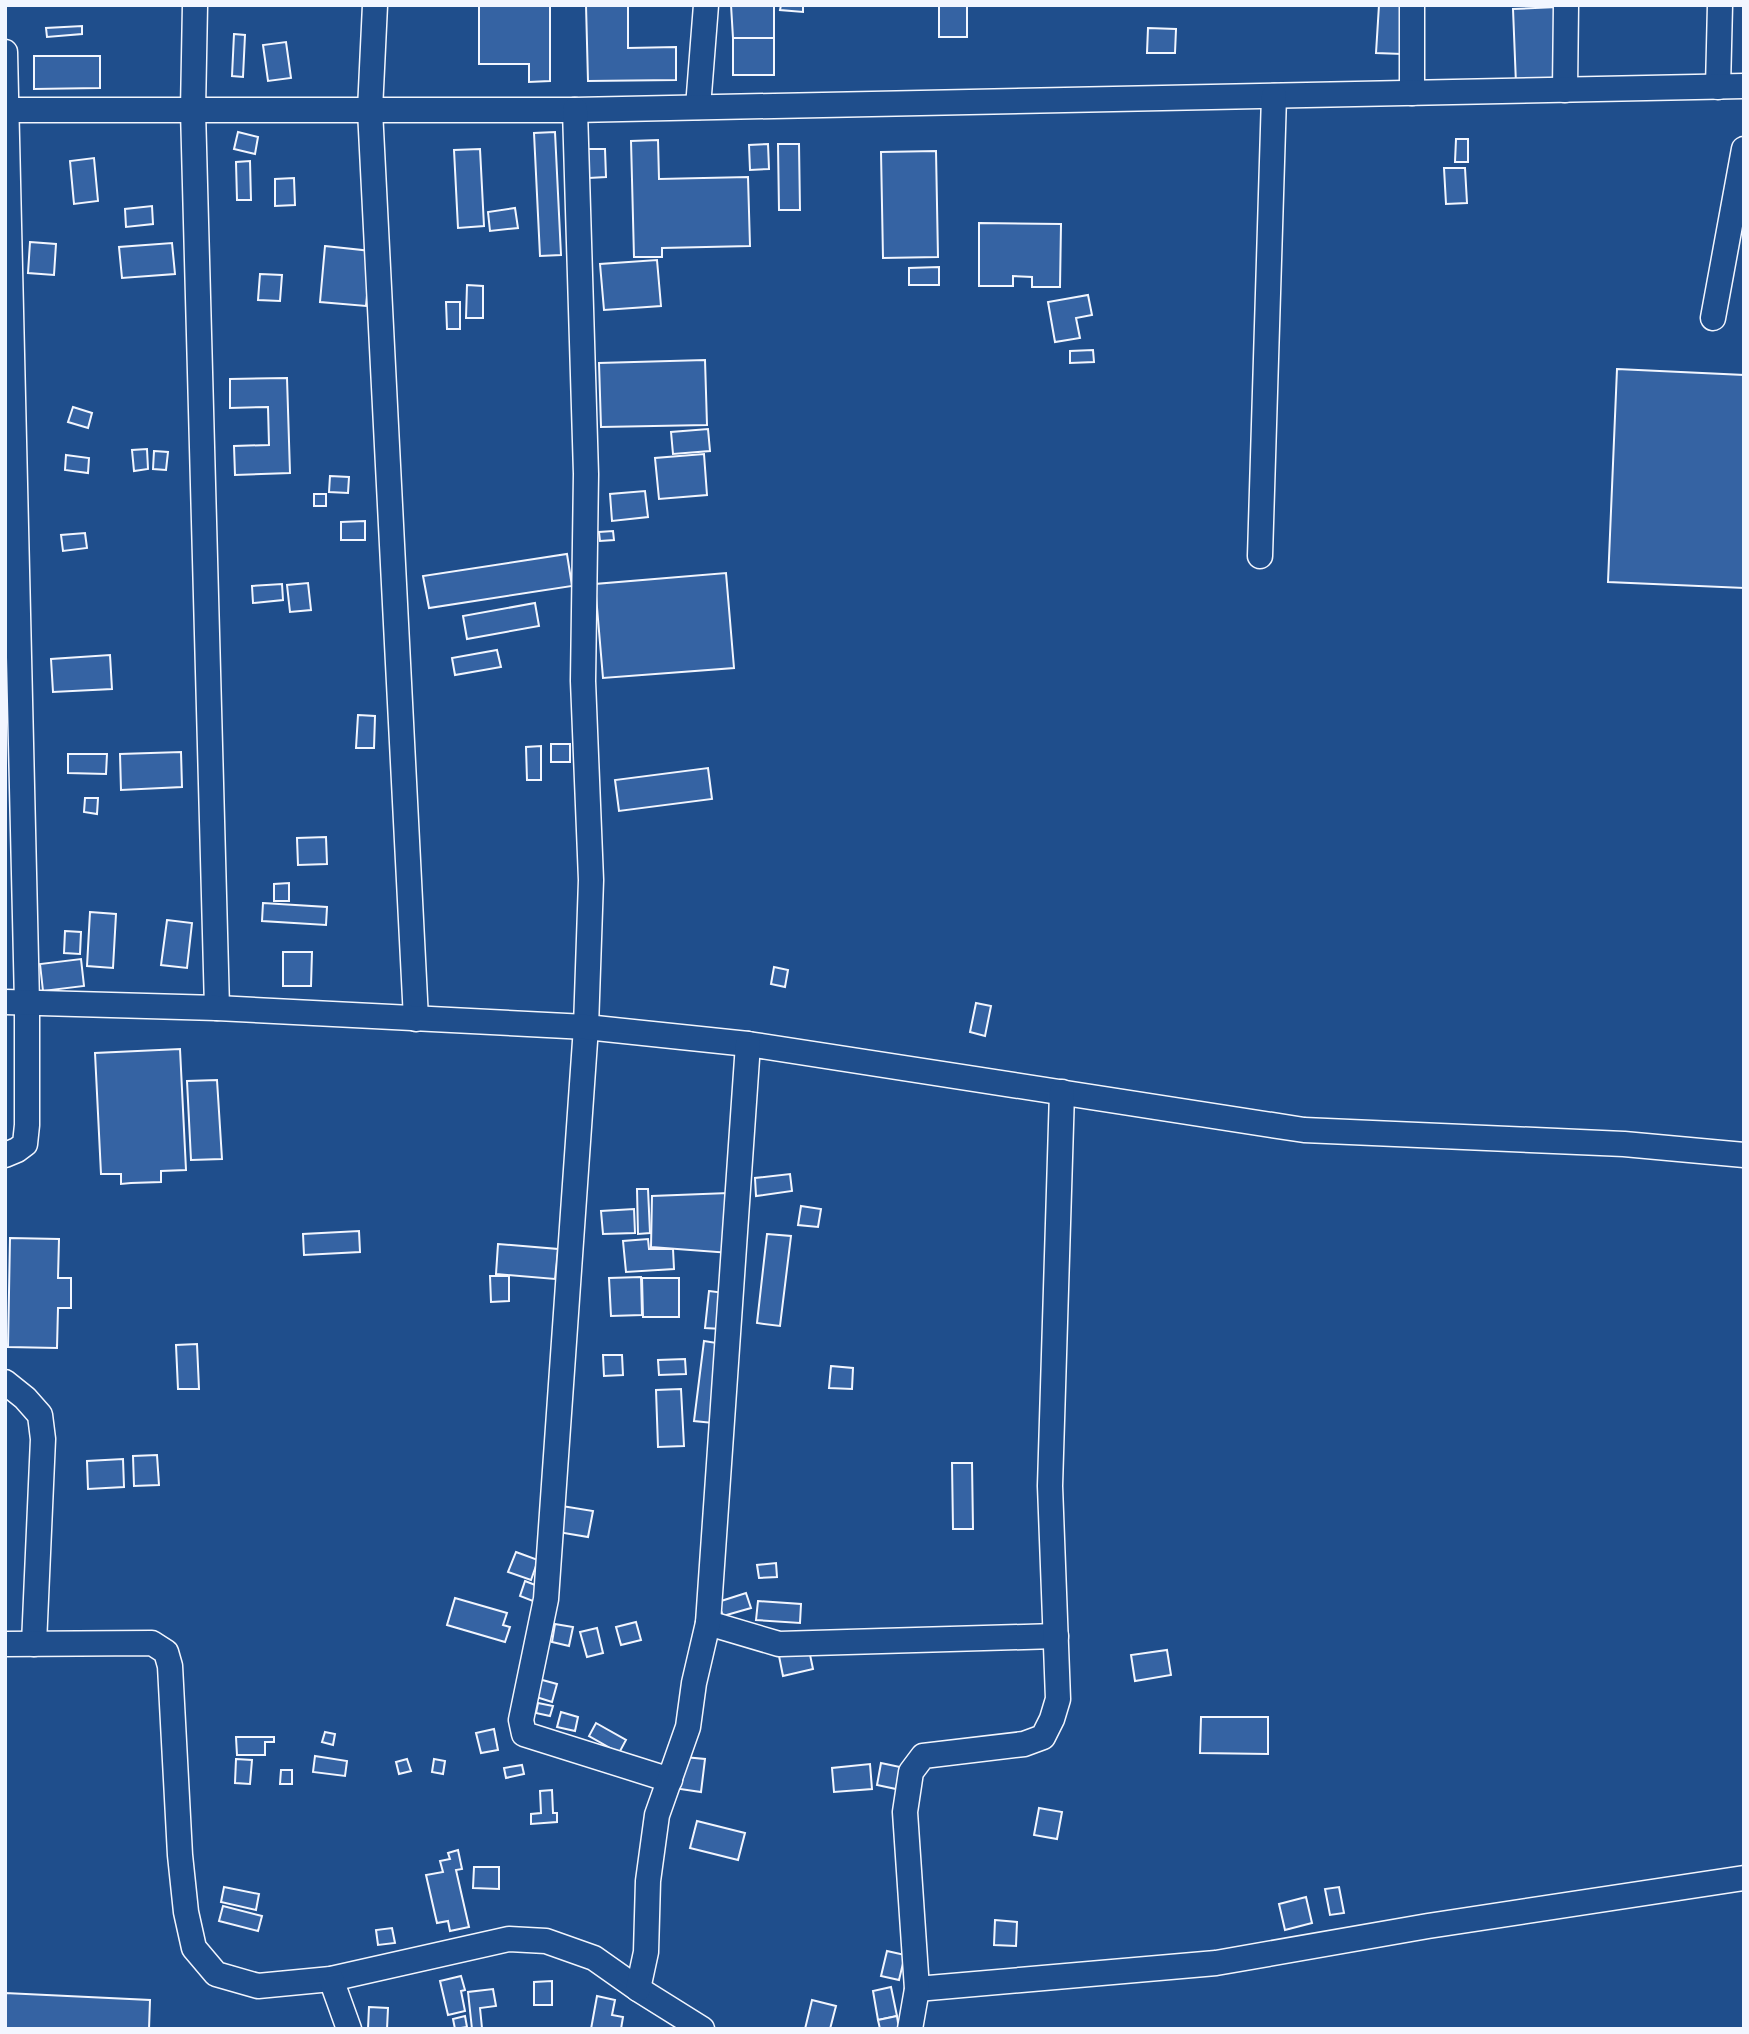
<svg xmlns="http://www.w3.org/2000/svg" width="1749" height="2034" viewBox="0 0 1749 2034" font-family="'Noto Serif',serif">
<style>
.building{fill:#3563a3;stroke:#f2f6ff;stroke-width:2}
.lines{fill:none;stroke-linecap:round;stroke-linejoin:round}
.minor-casing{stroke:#f2f6ff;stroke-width:27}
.minor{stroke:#1f4e8c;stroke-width:24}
</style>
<rect width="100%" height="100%" fill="#1f4e8c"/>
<g class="building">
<polygon points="479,5 550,5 550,81 529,82 529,64 479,64"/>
<polygon points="586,5 628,5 628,48 676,47 676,80 588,81"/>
<polygon points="731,5 774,5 774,38 733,38"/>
<polygon points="781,5 803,5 803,12 780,10"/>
<rect x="939" y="5" width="28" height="32"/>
<polygon points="1379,5 1405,5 1402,54 1376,53"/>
<polygon points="1557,7 1560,82 1516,84 1513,9"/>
<polygon points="82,26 82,34 47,37 46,28"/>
<polygon points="1148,28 1176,29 1175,53 1147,53"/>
<polygon points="234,34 245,35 243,77 232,76"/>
<rect x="733" y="38" width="41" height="37"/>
<polygon points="286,42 291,78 268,81 263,45"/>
<polygon points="34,56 100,56 100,88 34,89"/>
<polygon points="238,132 258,137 255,154 234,149"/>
<polygon points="555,132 561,255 540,256 534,133"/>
<polygon points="1456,139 1468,139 1468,162 1455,162"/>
<polygon points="658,140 659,179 748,177 750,246 662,248 662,257 634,257 631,141"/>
<polygon points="768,144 769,169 750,170 749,145"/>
<polygon points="778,144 799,144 800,210 779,210"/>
<polygon points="480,149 484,226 458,228 454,150"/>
<polygon points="588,149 605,149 606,177 589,178"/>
<polygon points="936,151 938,257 883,258 881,152"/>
<polygon points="94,158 98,201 74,204 70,161"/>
<polygon points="250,161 251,200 237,200 236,162"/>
<polygon points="1444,168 1465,168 1467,203 1446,204"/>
<polygon points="294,178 295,205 275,206 275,179"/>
<polygon points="152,206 153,224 126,227 125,209"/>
<polygon points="515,208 518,228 490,231 488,212"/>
<polygon points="979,223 1061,224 1060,287 1032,287 1032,277 1013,276 1013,286 979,286"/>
<polygon points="30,242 56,244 54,275 28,273"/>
<polygon points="172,243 175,274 122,278 119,247"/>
<polygon points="325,246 371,251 366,306 320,302"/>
<polygon points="657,260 661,306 604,310 600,264"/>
<polygon points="939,267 939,285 909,285 909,268"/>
<polygon points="260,274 282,275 280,301 258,300"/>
<polygon points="467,285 483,286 483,318 466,318"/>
<polygon points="1088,295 1092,315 1076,318 1080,338 1055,342 1048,302"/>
<polygon points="446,302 460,302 460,329 447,329"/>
<polygon points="1093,350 1094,362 1070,363 1070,351"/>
<polygon points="705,360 707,425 601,427 599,363"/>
<polygon points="1617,369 1744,375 1744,588 1608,582"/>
<polygon points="287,378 290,473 235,475 234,446 269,445 268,407 230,408 230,379"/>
<polygon points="73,407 92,413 88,428 68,422"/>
<polygon points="708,429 710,451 673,454 671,432"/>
<polygon points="147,449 148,469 134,471 132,450"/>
<polygon points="154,451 168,452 166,470 153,469"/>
<polygon points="704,454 707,495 659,499 655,458"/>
<polygon points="66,455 89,458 88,473 65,470"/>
<polygon points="330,476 349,477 348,493 329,492"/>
<polygon points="645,491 648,517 612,521 610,494"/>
<rect x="314" y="494" width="12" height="12"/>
<polygon points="365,521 365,540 341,540 341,522"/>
<polygon points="613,531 614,540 600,541 599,532"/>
<polygon points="85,533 87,548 63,551 61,535"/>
<polygon points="567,554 572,586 429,608 423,576"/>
<polygon points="726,573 734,668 603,678 595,584"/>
<polygon points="308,583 311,610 290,612 287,585"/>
<polygon points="282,584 283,600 253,603 252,586"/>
<polygon points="535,603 539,626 467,639 463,616"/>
<polygon points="497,650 501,667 455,675 452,658"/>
<polygon points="110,655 112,689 53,692 51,659"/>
<polygon points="358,715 375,716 374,748 356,748"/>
<rect x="551" y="744" width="19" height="18"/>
<polygon points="541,746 541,780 527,780 526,747"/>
<polygon points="181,752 182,787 121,790 120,754"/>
<polygon points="68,754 107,754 106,774 68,773"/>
<polygon points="708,768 712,799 619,811 615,780"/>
<polygon points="85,798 98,798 97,814 84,812"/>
<polygon points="326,837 327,864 298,865 297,838"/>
<polygon points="289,883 289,901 274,901 274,884"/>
<polygon points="263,903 327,907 326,925 262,921"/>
<polygon points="90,912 116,914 113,968 87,966"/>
<polygon points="167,920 192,923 187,968 161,965"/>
<polygon points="65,931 81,932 80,954 64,953"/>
<polygon points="283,952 312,952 311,986 283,986"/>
<polygon points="81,959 84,986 43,991 40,964"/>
<polygon points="774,967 788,970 785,987 771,984"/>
<polygon points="976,1003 991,1006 985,1036 970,1032"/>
<polygon points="180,1049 186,1170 161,1171 161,1182 131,1183 121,1184 121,1174 101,1174 95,1053"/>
<polygon points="217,1080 222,1159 191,1160 187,1081"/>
<polygon points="790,1174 792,1191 756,1196 755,1178"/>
<polygon points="637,1189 648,1189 650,1233 638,1234"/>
<polygon points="728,1193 730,1253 651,1247 652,1196"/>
<polygon points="801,1206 821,1209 818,1227 798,1225"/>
<polygon points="634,1209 635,1233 603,1234 601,1211"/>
<polygon points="359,1231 360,1252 304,1255 303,1234"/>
<polygon points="767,1234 791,1236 780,1326 757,1323"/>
<polygon points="10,1238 59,1239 58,1278 71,1278 71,1308 58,1308 57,1348 8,1347"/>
<polygon points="648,1239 649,1249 673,1249 674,1269 626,1272 623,1241"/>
<polygon points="498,1244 558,1249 555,1279 496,1274"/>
<polygon points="490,1276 509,1276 509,1301 491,1302"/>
<polygon points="641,1277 642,1315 611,1316 609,1278"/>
<polygon points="642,1278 679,1278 679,1317 643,1317"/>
<polygon points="709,1291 725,1293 722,1329 705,1328"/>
<polygon points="704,1341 723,1344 713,1423 694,1421"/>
<polygon points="197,1344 199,1389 178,1389 176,1345"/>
<polygon points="603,1355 622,1355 623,1375 604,1376"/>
<polygon points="685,1359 686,1374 659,1375 658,1360"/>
<polygon points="831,1366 853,1368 852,1389 829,1388"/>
<polygon points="681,1389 684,1446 658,1447 656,1390"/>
<polygon points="157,1455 159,1485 134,1486 133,1456"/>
<polygon points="123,1459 124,1487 88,1489 87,1461"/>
<polygon points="952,1463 972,1463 973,1529 953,1529"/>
<polygon points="562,1506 593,1511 588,1537 558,1532"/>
<polygon points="516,1552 538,1560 531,1580 508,1572"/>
<polygon points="776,1563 777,1577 759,1578 757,1565"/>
<polygon points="525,1581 543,1588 538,1603 520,1596"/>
<polygon points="746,1593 751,1608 723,1616 718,1602"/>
<polygon points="455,1598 507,1613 503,1625 510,1627 505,1642 447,1625"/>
<polygon points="758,1601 801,1604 800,1623 756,1620"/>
<polygon points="636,1622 641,1640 621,1645 616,1627"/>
<polygon points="555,1624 573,1627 569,1646 552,1642"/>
<polygon points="597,1628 603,1653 587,1657 580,1632"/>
<polygon points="809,1650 813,1669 783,1676 779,1656"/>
<polygon points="1167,1650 1171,1675 1135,1681 1131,1655"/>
<polygon points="535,1678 557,1684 552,1702 530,1695"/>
<polygon points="538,1703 553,1706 550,1716 536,1713"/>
<polygon points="561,1712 578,1717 575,1731 557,1727"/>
<polygon points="1201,1717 1268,1717 1268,1754 1200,1753"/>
<polygon points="596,1723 626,1740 619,1753 589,1736"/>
<polygon points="494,1729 498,1750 481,1753 476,1733"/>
<polygon points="325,1732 335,1734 333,1745 322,1742"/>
<polygon points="236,1737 274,1737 274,1742 265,1742 265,1755 237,1755"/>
<polygon points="315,1756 347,1761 345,1776 313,1772"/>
<polygon points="684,1757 705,1759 701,1792 680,1789"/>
<polygon points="236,1759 252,1760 250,1784 235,1783"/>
<polygon points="407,1759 411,1771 399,1774 396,1762"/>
<polygon points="434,1759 445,1761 443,1774 432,1772"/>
<polygon points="881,1763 900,1767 896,1789 877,1785"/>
<polygon points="870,1764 872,1789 834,1792 832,1768"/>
<polygon points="522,1765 524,1774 506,1778 504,1768"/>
<polygon points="281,1770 292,1770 292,1784 280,1784"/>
<polygon points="552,1790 553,1813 557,1813 557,1822 531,1824 531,1814 541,1813 540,1791"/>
<polygon points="1039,1808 1062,1812 1057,1839 1034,1835"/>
<polygon points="697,1821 745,1833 738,1860 690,1848"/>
<polygon points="458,1850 462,1869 456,1870 469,1927 450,1931 448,1921 437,1923 426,1875 443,1872 440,1861 450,1859 448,1853"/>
<polygon points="474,1867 499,1867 499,1889 473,1888"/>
<polygon points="224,1887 259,1894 256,1910 221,1902"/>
<polygon points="1339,1887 1344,1913 1330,1915 1325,1889"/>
<polygon points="1306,1897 1312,1923 1285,1930 1279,1904"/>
<polygon points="223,1906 262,1916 258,1931 219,1921"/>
<polygon points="995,1920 1017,1922 1016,1946 994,1945"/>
<polygon points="392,1928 395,1943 378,1945 376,1930"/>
<polygon points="887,1951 905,1955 899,1980 881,1976"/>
<polygon points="461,1976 465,1990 461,1991 465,2011 448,2015 440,1981"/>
<polygon points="552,1981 552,2005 534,2005 534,1982"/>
<polygon points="891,1987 897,2016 878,2020 873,1991"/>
<polygon points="493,1989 496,2006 480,2008 482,2028 472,2029 468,1992"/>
<polygon points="5,1993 150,2000 149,2029 5,2029"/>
<polygon points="597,1996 615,2000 612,2015 623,2017 621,2029 591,2029"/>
<polygon points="812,2000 836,2006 830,2029 805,2029"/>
<polygon points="369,2007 388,2008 387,2029 368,2029"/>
<polygon points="465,2016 467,2027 455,2029 453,2019"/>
<polygon points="897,2016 899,2029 880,2029 878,2020"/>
</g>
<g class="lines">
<defs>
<g id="minor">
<polyline points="195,5 193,110 217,1008"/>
<polyline points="375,5 370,110 416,1019"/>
<polyline points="5,52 27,1003 27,1125 25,1144 17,1150 5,1155"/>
<polyline points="1718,87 1720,5"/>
<polyline points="1565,90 1566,5"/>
<polyline points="1412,93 1412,5"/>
<polyline points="698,107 706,5"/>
<polyline points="5,110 575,110 1744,86"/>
<polyline points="575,110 586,474 583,681 591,880 586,1027 546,1599 521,1720 524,1734 670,1780"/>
<polyline points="1713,318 1744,149"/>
<polyline points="1260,556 1274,96"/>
<polyline points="5,1002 217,1008 586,1027 748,1044 1304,1130 1624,1144 1744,1155"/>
<polyline points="5,1382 25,1398 40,1415 43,1439 34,1644"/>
<polyline points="708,1623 779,1644 1056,1636"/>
<polyline points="5,1644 152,1643 166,1652 170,1666 180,1855 186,1912 194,1948 216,1974 258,1986 331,1979 509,1939 546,1941 594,1958 638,1989 702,2029"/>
<polyline points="331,1979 349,2029"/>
<polyline points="638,1989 646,1952 648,1881 657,1815 688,1727 694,1683 708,1623 748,1044"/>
<polyline points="917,1989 1216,1963 1428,1926 1744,1878"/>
<polyline points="910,2029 917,1989 905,1812 911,1772 923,1756 1024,1744 1043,1737 1052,1719 1058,1699 1050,1486 1062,1092"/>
</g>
</defs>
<use href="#minor" class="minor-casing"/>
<use href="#minor" class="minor"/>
</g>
<rect width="1749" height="2034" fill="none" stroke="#f2f6ff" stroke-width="14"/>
</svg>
